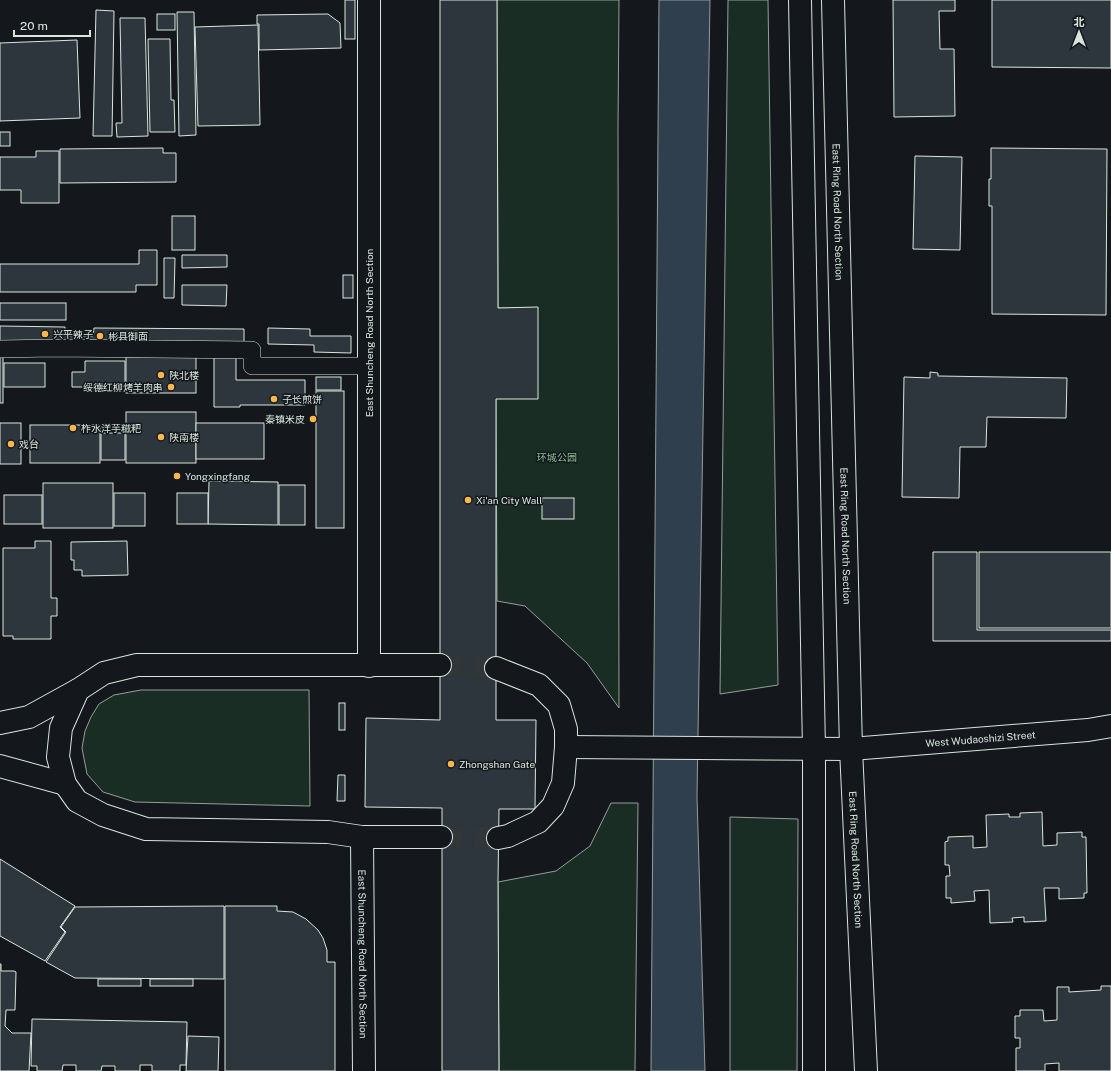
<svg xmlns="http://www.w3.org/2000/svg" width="1111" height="1071" viewBox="0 0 1111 1071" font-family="'Public Sans','Noto Sans SC',sans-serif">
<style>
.green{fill:#1a2d24;stroke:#939e99}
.water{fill:#2f3f4d;stroke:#939e99}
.building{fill:#2c363c;stroke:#d8e6dc}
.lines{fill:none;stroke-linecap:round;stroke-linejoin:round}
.secondary-tunnel{stroke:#313739;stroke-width:22;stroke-dasharray:22 11;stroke-linecap:butt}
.pedestrian-casing{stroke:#d8e6dc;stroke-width:18}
.tertiary-casing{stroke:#d8e6dc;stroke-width:24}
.secondary-casing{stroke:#d8e6dc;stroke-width:24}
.primary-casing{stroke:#d8e6dc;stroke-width:24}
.pedestrian{stroke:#14181c;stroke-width:17}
.tertiary{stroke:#14181c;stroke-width:22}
.secondary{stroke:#14181c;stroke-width:22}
.primary{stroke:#14181c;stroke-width:22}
.poi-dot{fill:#ffb74d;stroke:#14181c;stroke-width:1.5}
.labels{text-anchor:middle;stroke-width:3;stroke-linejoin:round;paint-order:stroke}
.street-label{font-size:10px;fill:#d8e6dc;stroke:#14181c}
.poi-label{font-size:10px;fill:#d8e6dc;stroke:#14181c;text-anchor:start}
.park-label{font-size:10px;fill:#8ac095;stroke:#14181c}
</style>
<rect width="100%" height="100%" fill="#14181c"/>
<g class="green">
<polygon points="497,0 619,0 618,128 619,708 587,663 525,606 497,601 496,399 538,308 498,308"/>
<polygon points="728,0 768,0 778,685 720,694"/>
<polygon points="141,690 309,690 310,806 135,802 103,792 87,774 82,748 85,731 91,717 99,704 114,695"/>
<polygon points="611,803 638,803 635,1071 499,1071 498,882 556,871 590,846"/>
<polygon points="730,817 798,819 797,1071 730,1071"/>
</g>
<polygon class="water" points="659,0 710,0 697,796 705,1071 651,1071"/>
<g class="building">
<rect x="345" y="0" width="10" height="39"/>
<polygon points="440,0 497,0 498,308 538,307 538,399 496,399 496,720 536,720 535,809 499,809 498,882 499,1071 442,1071 442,808 365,807 366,718 440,720"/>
<polygon points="893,0 955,0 955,11 939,11 940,49 954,49 955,116 894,117"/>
<polygon points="992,0 1111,0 1111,68 992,67"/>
<polygon points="96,10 114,11 112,136 93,136"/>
<polygon points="177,12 194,12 196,135 179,136"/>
<rect x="157" y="14" width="18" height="16"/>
<polygon points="328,14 340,23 341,48 259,50 259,24 257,24 257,15"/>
<polygon points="120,18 145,18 148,136 117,137 116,123 122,123"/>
<polygon points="258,25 260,125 198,126 195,27"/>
<polygon points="148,39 170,39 171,100 174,100 175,132 150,132"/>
<polygon points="77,40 80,118 0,121 0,43"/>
<rect x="0" y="132" width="10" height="14"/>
<polygon points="163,148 163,153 176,153 176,182 60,183 60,149"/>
<polygon points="991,148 1107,149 1106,315 992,314 992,206 989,206 989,179 991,179"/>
<polygon points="36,151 59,151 59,203 21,203 21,190 0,190 0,157 36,157"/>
<polygon points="915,156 962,157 960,250 913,249"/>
<rect x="172" y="216" width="23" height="34"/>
<polygon points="139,250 157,250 157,285 136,285 136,292 0,292 0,264 139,264"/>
<polygon points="182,255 227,255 227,267 182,268"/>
<polygon points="164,258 175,258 174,298 164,298"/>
<rect x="343" y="275" width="10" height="23"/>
<polygon points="182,285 227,285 226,306 182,305"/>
<rect x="0" y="303" width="66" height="17"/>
<polygon points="0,326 65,327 65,336 93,336 94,328 244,329 244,343 0,344"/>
<polygon points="268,328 310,329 310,336 351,336 351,353 314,352 314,345 268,344"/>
<polygon points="214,352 236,352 236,380 305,380 305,405 240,405 240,407 214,407"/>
<rect x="0" y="355" width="3" height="48"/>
<rect x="126" y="357" width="70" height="36"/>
<polygon points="85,361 125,361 125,391 86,391 86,387 72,387 72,372 85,372"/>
<rect x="4" y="363" width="41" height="24"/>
<polygon points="930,372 938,373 938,376 1067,378 1066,418 987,417 986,447 960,447 959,498 902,497 904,377 930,378"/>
<rect x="316" y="377" width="25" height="13"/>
<rect x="316" y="391" width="28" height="137"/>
<rect x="126" y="412" width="70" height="51"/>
<rect x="0" y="423" width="21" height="41"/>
<rect x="196" y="423" width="68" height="36"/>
<rect x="30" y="425" width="70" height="38"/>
<rect x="101" y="433" width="24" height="27"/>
<polygon points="209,481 278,482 278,525 208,524"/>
<rect x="43" y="483" width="70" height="45"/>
<rect x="279" y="485" width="26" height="40"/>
<rect x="114" y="493" width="31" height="33"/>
<rect x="177" y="493" width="31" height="31"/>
<rect x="4" y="495" width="38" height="29"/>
<rect x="542" y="498" width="32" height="21"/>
<polygon points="35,541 51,541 51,598 57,598 57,616 51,616 51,639 13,639 13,636 3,636 3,548 35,548"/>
<polygon points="127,541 128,575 82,576 82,570 74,570 74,560 71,560 71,542"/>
<polygon points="933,552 977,552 977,630 1111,630 1111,641 933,641"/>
<rect x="979" y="552" width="132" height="76"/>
<rect x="339" y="703" width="6" height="27"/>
<polygon points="338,775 345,775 345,801 337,801"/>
<polygon points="1042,812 1043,846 1057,845 1057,833 1082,832 1082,837 1086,837 1087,893 1084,893 1084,898 1059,899 1059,888 1044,888 1046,921 1024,922 1024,917 1012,918 1013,922 990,923 989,890 974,891 975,901 951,903 951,898 946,898 946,876 950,876 949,865 945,865 945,842 948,841 948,837 973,836 973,848 987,847 986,815 1009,814 1009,817 1020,817 1020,813"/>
<polygon points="0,859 75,906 60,927 65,932 45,961 0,936"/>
<polygon points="224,906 224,979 75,978 46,962 66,932 61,927 75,907"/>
<polygon points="225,906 277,906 277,911 293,912 306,919 318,930 323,938 327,950 327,962 335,962 335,1071 225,1071"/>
<polygon points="0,964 1,964 1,971 14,971 16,972 15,1010 6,1010 5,1026 12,1033 31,1033 29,1071 0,1071"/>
<rect x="98" y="979" width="43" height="7"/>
<rect x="150" y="979" width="43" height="7"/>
<polygon points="1101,986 1111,986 1111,1071 1059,1071 1059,1063 1045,1064 1045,1071 1016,1071 1016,1048 1020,1048 1020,1038 1015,1038 1015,1016 1020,1016 1020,1010 1043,1010 1044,1021 1057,1020 1057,987 1069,987 1069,992 1101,990"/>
<polygon points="32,1019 187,1022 186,1065 180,1065 180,1071 152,1071 152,1065 140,1065 140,1071 115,1071 115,1066 102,1066 101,1071 76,1071 76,1065 63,1065 62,1071 37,1071 37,1066 31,1066"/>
<polygon points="188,1036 219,1037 218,1071 186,1071"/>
</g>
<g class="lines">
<g class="secondary-tunnel">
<polyline points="440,665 496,668"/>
<polyline points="441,837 498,838"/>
</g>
<defs>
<polyline id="pedestrian" points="0,349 54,348 252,350 252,366 369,366"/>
<g id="tertiary">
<polyline points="369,0 369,666"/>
<path id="s1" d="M851,749L1088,730L1111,726"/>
<path id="s2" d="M362,837L364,1071"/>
</g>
<g id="secondary">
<polyline points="440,665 137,665 104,673 78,690 61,728 58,757 65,784 77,801 103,815 146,829 328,832 362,837 441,837"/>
<polyline points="496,668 539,685 559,705 566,729 566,747 563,783 553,806 538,822 508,836 498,838"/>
<polyline points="0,723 29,717 78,690"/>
<polyline points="566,747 851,749"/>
<polyline points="0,766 65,784"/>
</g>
<g id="primary">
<polyline points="800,0 814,750 814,1071"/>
<path id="s3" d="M833,0L851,749L866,1071"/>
</g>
</defs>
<use href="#pedestrian" class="pedestrian-casing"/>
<use href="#tertiary" class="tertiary-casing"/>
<use href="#secondary" class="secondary-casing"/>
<use href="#primary" class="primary-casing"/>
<use href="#pedestrian" class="pedestrian"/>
<use href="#tertiary" class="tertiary"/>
<use href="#secondary" class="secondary"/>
<use href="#primary" class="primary"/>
</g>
<g class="poi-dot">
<circle cx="45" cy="334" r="4"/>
<circle cx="100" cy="336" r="4"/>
<circle cx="161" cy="375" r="4"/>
<circle cx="171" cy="387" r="4"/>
<circle cx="274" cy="399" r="4"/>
<circle cx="313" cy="419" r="4"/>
<circle cx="73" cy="428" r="4"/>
<circle cx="161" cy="437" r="4"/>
<circle cx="11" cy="444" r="4"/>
<circle cx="177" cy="476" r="4"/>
<circle cx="468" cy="500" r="4"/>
<circle cx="451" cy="764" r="4"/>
</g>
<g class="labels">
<g class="street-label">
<text dy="4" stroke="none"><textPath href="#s3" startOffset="212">East Ring Road North Section</textPath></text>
<text transform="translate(369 333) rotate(-90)" y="4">East Shuncheng Road North Section</text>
<text dy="4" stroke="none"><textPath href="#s3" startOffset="536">East Ring Road North Section</textPath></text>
<text dy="4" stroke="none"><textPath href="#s1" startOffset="130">West Wudaoshizi Street</textPath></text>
<text dy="4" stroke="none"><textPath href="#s3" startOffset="860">East Ring Road North Section</textPath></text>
<text dy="4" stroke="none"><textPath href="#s2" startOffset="117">East Shuncheng Road North Section</textPath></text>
</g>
<g class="poi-label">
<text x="53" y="338">兴平辣子</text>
<text x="108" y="340">彬县御面</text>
<text x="169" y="379">陕北楼</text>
<text x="163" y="391" text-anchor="end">绥德红柳烤羊肉串</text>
<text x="282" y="403">子长煎饼</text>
<text x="305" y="423" text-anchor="end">秦镇米皮</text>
<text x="81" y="432">柞水洋芋糍粑</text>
<text x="169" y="441">陕南楼</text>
<text x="19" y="448">戏台</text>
<text x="185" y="480">Yongxingfang</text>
<text x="476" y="504">Xi'an City Wall</text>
<text x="459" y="768">Zhongshan Gate</text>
</g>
<g class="park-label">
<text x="557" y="461">环城公园</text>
</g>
</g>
<g transform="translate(1079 32)" stroke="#14181c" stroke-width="3" paint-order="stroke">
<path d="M0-3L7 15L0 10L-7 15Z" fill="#d8e6dc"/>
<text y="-6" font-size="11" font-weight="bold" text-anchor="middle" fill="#d8e6dc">北</text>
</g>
<path d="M14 30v6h76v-6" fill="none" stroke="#d8e6dc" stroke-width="2"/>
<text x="20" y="30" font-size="12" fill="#d8e6dc" stroke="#14181c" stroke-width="3" paint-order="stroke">20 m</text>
</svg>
